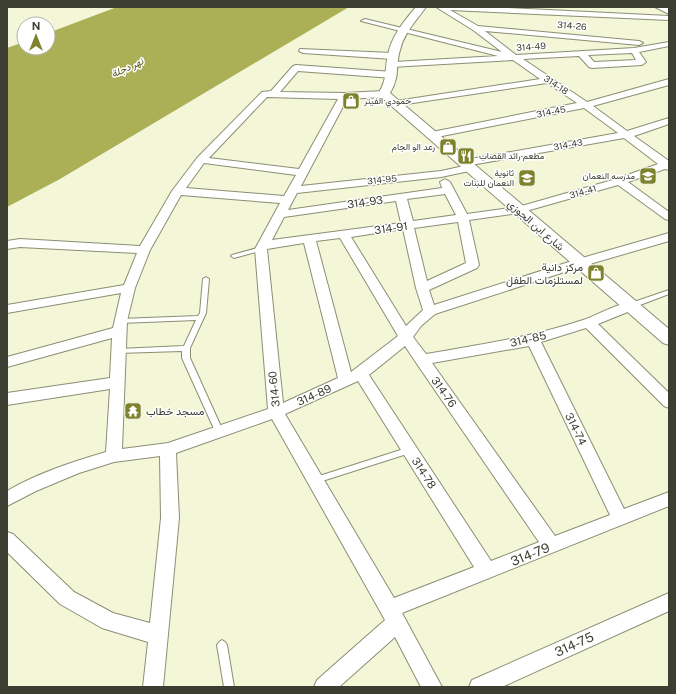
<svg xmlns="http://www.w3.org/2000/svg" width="676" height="694" viewBox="0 0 676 694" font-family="'Public Sans',Vazirmatn,sans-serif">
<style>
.water{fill:#abaf55}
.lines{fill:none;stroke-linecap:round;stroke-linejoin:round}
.service-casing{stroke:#8c8e73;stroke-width:2}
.minor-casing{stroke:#8c8e73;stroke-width:2}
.tertiary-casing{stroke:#8c8e73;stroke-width:2}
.service{fill:#fff;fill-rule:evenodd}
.minor{fill:#fff;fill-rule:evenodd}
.tertiary{fill:#fff;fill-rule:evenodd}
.labels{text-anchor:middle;stroke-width:3;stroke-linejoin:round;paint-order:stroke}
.far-street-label{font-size:9px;fill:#3d3e32;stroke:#fff}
.far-poi-label{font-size:9px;fill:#3d3e32;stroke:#fff;text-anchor:end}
.far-water-label{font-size:10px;font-style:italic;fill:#535512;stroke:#fff}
.street-label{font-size:11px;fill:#3d3e32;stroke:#fff}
.poi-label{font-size:11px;fill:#3d3e32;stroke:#fff;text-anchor:end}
.near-street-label{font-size:13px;fill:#3d3e32;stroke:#fff}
</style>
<rect width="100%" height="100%" fill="#f4f6d8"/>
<polygon class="water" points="117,7 349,7 60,179 7,207 7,48 24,42 24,48 48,48 48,33"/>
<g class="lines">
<defs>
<g id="service">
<polygon points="261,247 263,248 264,249 263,250 234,258 231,256 232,255"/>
<polygon points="206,277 209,279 206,313 190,348 190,358 223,431 222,433 219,434 216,433 215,431 182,358 182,351 118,353 114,351 118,349 184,346 196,320 120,323 117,321 120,319 198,316 200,313 203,279"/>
<polygon points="669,290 669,294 632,308 628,308 627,306 628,304"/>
<polygon points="410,447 413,448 414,450 413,452 316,483 313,482 312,480 313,478 316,477"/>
<polygon points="222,640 225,642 227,645 234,687 224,687 217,645 219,642"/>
</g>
<g id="minor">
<path d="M436,7H489L669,16V20L450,10L478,26L639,41L643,43L639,45L485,31L516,55L634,48L669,42V46L639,52L646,62L642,65L592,68L589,67L579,56L523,59L587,102L669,79V85L593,106L627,131L669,118V124L634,136L669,161V170L665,169L628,182L669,212V220L665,219L618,185L519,213L469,220L479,265L477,268L429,290L434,305L575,260L669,233V241L583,266L435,314L421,326L413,337L426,354C479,345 532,337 583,320C596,316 622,300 635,303L637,306L635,309L598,324L669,393V408L664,406L586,328L541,342L624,509L669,492V506L402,613L442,687H421L395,637L339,687H314L317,680L385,620L272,419L176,453L179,518L163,687H143L148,642L102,628L60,604L7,552V532L13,534L74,592L113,613L150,623L161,518L160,456L114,462L79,473L36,491L7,506V491C38,473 72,462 106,452L110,389L7,405V393L110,378L112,338L7,367V357L113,328L121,293L7,313V305L124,285L137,253L20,247L7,249V241L20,239L140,246L172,191L197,158L262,92L271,91L293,66L296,65L393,72L397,75L393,78L298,71L280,92L344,93L384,91L389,94L384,97L347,99L301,186L441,171L464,166L460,163L465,160L618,133L584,108L432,138L428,137L427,135L432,132L577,103L547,83L393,106V102L396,101L540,79L513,60L391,67L390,65L394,62L498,56L361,21L365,19L502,52L473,30ZM632,53L636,60L594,62L588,55ZM267,97L338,99L299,169L209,158ZM624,138L658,164L616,179L518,207L467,214L450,182L445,179L440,182L442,188L288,210L297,193L441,177L474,170L475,168L471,165ZM204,163L296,175L284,196L186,188ZM445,194L456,215L413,221L407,199ZM181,195L280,203L255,249L268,409L168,443L122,449L127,321L135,288L150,250ZM396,201L401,223L272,240L284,217ZM458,222L466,263L427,281L414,228ZM403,229L416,288L423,310L406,326L351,237ZM340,238L398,336L351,372L316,241ZM304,243L338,378L283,403L267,249ZM405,346L417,364L539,542L491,561L369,375ZM529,346L610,515L555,536L432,363ZM358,381L474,567L394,598L285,414Z"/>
<polygon points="300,49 393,53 397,56 393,59 303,53 299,51"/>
<polygon points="669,593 669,611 502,687 469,687 472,680"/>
</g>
<g id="tertiary">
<path d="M416,7H426C416,21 404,33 400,50C395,67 400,77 390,93L669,329V345L663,343L380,96L378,94C388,79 384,71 388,55C391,37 404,21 416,7Z"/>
<polygon points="655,7 669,7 669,14"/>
</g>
</defs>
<use href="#service" class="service-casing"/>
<use href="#minor" class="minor-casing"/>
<use href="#tertiary" class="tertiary-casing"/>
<use href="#service" class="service"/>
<use href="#minor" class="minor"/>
<use href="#tertiary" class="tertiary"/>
</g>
<defs>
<symbol id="shop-square" viewBox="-11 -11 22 22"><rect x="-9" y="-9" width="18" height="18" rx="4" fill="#7f822c" stroke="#fff"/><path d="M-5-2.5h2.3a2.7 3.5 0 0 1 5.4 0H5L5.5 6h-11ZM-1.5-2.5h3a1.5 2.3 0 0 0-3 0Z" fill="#fff"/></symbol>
<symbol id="restaurant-square" viewBox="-11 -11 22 22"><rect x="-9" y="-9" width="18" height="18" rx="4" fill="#7f822c" stroke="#fff"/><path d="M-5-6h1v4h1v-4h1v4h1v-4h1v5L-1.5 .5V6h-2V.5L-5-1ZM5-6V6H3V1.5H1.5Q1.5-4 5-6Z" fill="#fff"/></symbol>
<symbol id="school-square" viewBox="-11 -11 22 22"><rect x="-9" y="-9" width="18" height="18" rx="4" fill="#7f822c" stroke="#fff"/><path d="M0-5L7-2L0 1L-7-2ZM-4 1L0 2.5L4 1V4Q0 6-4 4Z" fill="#fff"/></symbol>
<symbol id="temple-square" viewBox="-11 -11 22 22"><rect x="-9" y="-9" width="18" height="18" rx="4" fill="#7f822c" stroke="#fff"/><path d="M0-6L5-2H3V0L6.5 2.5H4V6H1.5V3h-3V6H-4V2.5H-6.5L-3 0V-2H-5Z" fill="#fff"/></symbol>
</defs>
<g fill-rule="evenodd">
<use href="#shop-square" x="341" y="91" width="20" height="20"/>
<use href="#shop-square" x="438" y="137" width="20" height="20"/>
<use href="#restaurant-square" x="456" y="146" width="20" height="20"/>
<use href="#school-square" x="638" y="166" width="20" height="20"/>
<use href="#school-square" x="517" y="168" width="20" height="20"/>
<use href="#shop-square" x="586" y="263" width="20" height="20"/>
<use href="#temple-square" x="123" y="401" width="20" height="20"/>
</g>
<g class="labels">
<g class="far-street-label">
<text transform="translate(572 26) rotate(5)" y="3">314-26</text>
<text transform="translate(531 47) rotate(-4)" y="3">314-49</text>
<text transform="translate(556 85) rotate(34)" y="3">314-18</text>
<text transform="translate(551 112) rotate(-11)" y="3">314-45</text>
<text transform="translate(568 145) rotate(-10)" y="3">314-43</text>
<text transform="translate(382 180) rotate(-6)" y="3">314-95</text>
<text transform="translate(583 192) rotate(-16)" y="3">314-41</text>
</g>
<g class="far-poi-label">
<text x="364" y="104" text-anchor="start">حمودي الفيتر</text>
<text x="435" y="150">رعد الو الجام</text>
<text x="479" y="159" text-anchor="start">مطعم رائد القصاب</text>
<text x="514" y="176">ثانوية<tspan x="514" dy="10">النعمان للبنات</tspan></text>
<text x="635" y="179">مدرسه النعمان</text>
</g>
<g class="far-water-label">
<text transform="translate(127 67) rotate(-25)" y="4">نهر دجلة</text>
</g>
<g class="street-label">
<text transform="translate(365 202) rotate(-8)" y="4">314-93</text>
<text transform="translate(536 225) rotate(41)" y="4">شارع ابن الجوزي</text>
<text transform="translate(391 228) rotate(-8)" y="4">314-91</text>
<text transform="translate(528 339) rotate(-13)" y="4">314-85</text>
<text transform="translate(274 389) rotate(-96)" y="4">314-60</text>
<text transform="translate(444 392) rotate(55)" y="4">314-76</text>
<text transform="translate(314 395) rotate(-24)" y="4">314-89</text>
<text transform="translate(576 429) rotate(64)" y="4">314-74</text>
<text transform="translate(424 473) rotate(57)" y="4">314-78</text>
</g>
<g class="poi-label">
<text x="583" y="271">مركز دانية<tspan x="583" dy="13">لمستلزمات الطفل</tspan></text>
<text x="146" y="415" text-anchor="start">مسجد خطاب</text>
</g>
<g class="near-street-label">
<text transform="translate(530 554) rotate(-22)" y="5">314-79</text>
<text transform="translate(574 644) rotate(-24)" y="5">314-75</text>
</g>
</g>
<rect width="676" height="694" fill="none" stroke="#3d3e32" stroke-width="16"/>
<g transform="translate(36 36)"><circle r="19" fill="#ffffff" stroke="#b1b2ad"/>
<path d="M0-3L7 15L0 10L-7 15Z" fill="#7f822c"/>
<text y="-6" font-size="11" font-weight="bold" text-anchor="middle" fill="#3d3e32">N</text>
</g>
</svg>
